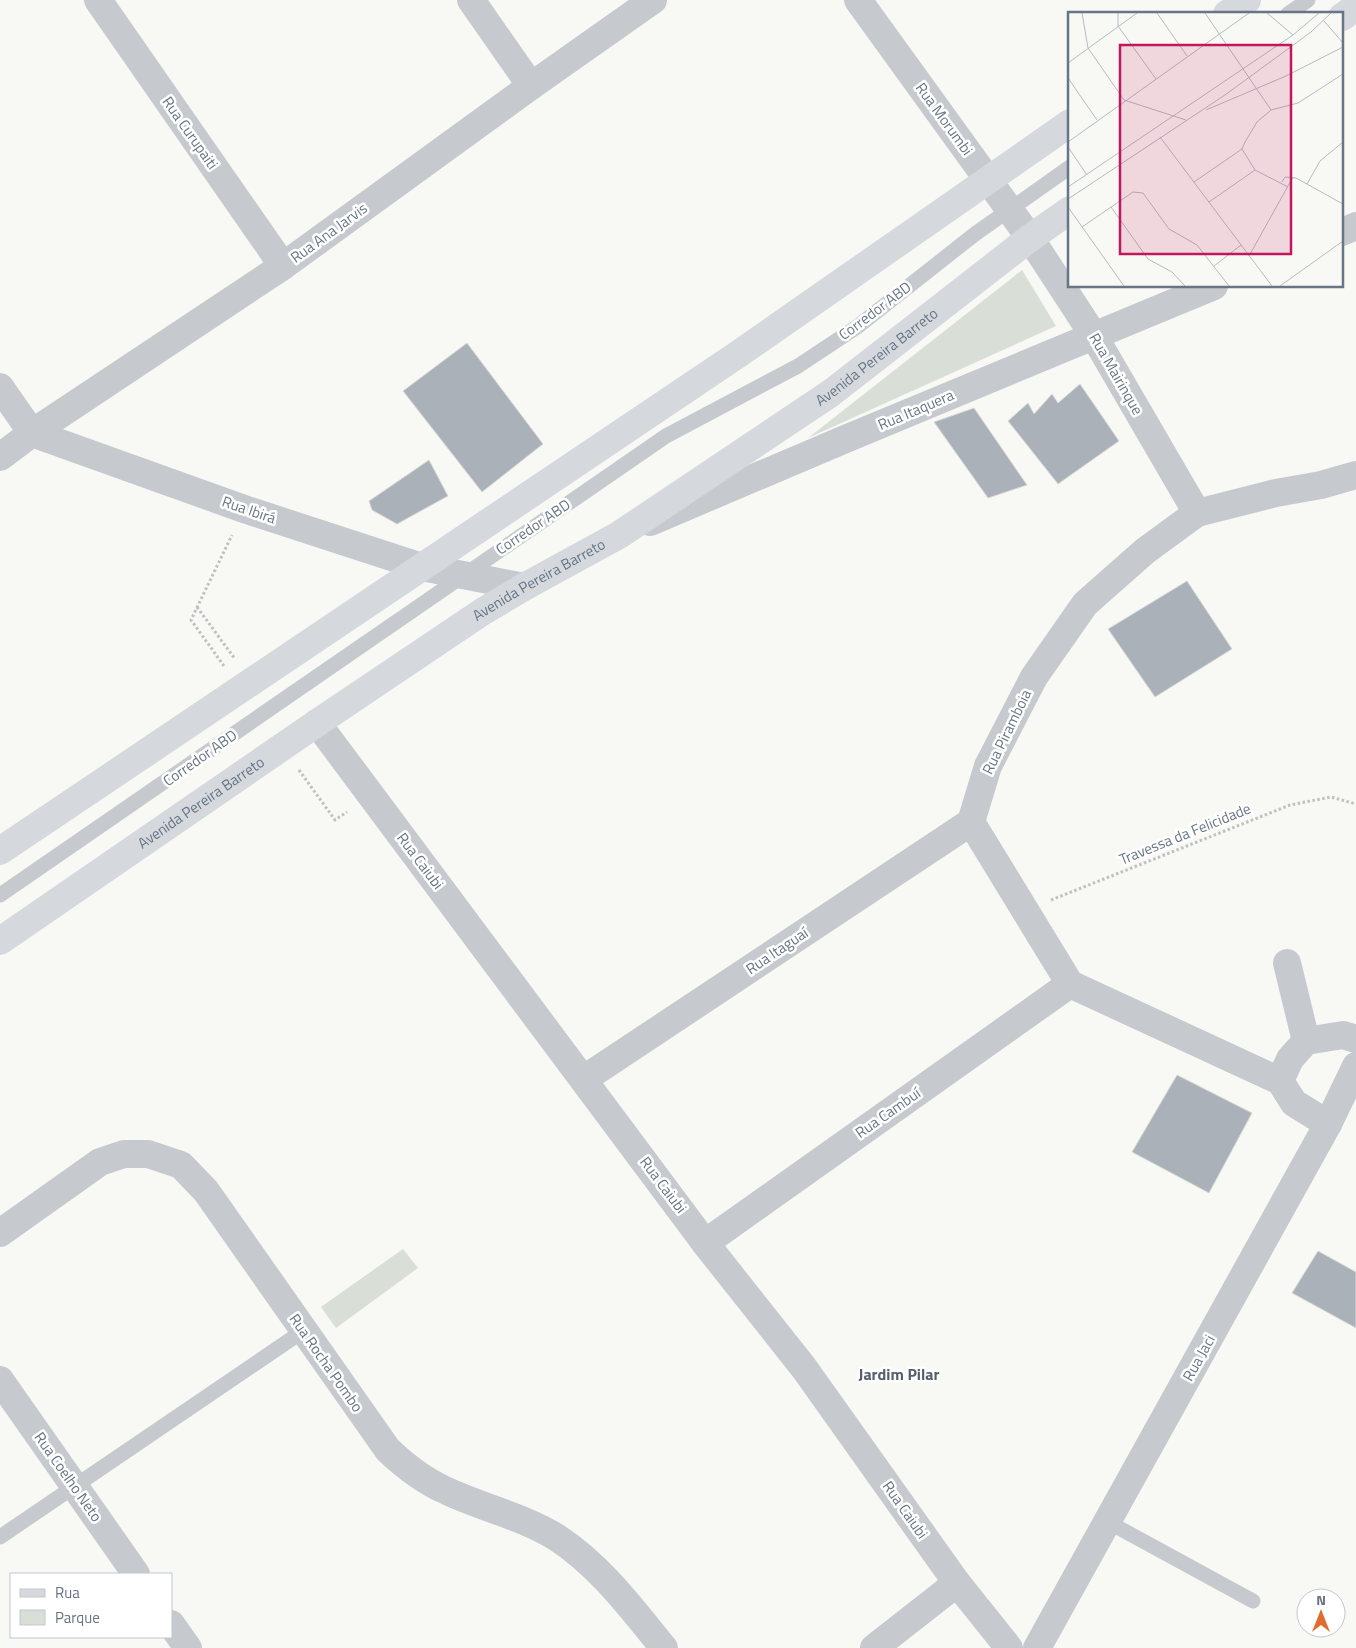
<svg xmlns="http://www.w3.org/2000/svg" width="1356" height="1648" viewBox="0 0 1356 1648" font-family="'Titillium Web',sans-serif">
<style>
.green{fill:#d9dfd6}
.building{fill:#aab1b8;stroke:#d9dad8}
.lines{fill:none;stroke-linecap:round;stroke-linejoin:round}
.path{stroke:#bec0c2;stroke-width:3;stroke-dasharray:2.5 2.5;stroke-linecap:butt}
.service{stroke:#c6c9cd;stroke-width:15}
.minor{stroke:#c6c9cd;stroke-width:28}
.tertiary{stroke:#c6c9cd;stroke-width:28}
.primary{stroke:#d5d8dd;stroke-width:28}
.labels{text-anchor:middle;stroke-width:5;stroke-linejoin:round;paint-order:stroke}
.street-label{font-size:15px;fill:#677586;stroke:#fff}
.neighbourhood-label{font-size:16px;font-weight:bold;fill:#555f6b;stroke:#fff}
.inset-road{fill:none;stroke:#b5bcc2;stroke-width:1}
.view{fill:#c2185b;fill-opacity:0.15;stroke:#c2185b;stroke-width:2.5}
.inset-edge{fill:none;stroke:#677586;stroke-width:2.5}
</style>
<rect width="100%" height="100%" fill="#f8f8f5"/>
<g class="green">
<polygon points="1022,270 1056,326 808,438"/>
<polygon points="403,1249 418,1268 336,1328 321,1307"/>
</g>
<g class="building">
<polygon points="467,343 543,444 482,492 403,391"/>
<polygon points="1080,384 1119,441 1058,484 1008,421 1028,403 1034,414 1052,394 1058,403"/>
<polygon points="974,408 1027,485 988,498 934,422"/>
<polygon points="429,460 448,496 397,524 372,510 369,501"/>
<polygon points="1187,581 1232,649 1155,697 1108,629"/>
<polygon points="1177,1075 1252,1113 1209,1193 1132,1152"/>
<polygon points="1318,1251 1356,1272 1356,1328 1292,1293"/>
</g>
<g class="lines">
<g class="path">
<polyline points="197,607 235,659"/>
<polyline points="224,666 191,620 232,535"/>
<polyline points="299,770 335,820 347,812"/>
<polyline points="1051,900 1290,805 1331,797 1356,804"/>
</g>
<g class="service">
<polyline points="1288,14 1308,0"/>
<polyline points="0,895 666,436 798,366 857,327 975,234 1070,167"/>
<polyline points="1108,1522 1253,1601"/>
<polyline points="0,1537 303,1331"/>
</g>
<g class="minor">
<polyline points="98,0 283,266"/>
<polyline points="471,0 531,86"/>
<polyline points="858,0 1030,238 1094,336 1197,513"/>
<polyline points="1342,232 1356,226"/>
<polyline points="0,387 32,433 244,509 422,567 524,587"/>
<polyline points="0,457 32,433 283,266 531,86 653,0"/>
<polyline points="650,522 843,440 1214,286"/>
<polyline points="1287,963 1306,1041"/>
<polyline points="584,1079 971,822"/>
<polyline points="1280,1081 1290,1059 1306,1041 1343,1035 1356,1039"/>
<polyline points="1328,1124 1294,1103 1280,1081 1070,984 971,822 988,766 1034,677 1085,604 1145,551 1197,513 1276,493 1321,485 1356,475"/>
<path d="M0,1233L100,1162L124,1154H148L181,1165L206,1191L388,1450C406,1467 424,1481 447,1491C483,1508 525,1517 559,1539C602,1568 631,1608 664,1648"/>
<polyline points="705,1243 1070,984"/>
<polyline points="0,1380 136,1574"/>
<polyline points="171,1624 188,1648"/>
<polyline points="874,1648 957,1583"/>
<polyline points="1037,1648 1328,1124 1356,1066"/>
</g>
<polyline class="tertiary" points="317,723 705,1243 804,1368 957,1583 1009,1648"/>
<g class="primary">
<polyline points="1227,14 1247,0"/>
<polyline points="1342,17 1356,7"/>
<polyline points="0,851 737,355 1070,123"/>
<path id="s1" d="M0,941L317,723L482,612L524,587L619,535L831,393L1030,238L1070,210"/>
</g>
</g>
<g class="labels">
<g class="street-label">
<text transform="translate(944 119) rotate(54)" y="5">Rua Morumbi</text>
<text transform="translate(190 133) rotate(55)" y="5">Rua Curupaiti</text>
<text transform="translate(329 233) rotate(-36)" y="5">Rua Ana Jarvis</text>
<text transform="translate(875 311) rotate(-37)" y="5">Corredor ABD</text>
<text dy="5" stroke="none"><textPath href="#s1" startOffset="1054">Avenida Pereira Barreto</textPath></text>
<text transform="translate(1116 374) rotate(60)" y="5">Rua Mairinque</text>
<text transform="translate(916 410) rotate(-23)" y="5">Rua Itaquera</text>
<text transform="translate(249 510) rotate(19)" y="5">Rua Ibirá</text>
<text transform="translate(533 527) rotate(-34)" y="5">Corredor ABD</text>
<text dy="5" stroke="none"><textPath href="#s1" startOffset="649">Avenida Pereira Barreto</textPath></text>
<text transform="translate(1007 732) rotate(-64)" y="5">Rua Piramboia</text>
<text transform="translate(200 758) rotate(-35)" y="5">Corredor ABD</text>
<text dy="5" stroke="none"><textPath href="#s1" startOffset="244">Avenida Pereira Barreto</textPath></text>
<text transform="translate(1185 834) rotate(-22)" y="5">Travessa da Felicidade</text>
<text transform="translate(420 861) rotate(53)" y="5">Rua Caiubi</text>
<text transform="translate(777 951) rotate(-34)" y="5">Rua Itaguaí</text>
<text transform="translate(888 1113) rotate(-35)" y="5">Rua Cambuí</text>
<text transform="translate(663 1185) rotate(53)" y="5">Rua Caiubi</text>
<text transform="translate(1199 1358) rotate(-61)" y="5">Rua Jaci</text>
<text transform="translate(326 1363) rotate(55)" y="5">Rua Rocha Pombo</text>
<text transform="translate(68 1477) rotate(55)" y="5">Rua Coelho Neto</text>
<text transform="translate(905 1510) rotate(55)" y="5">Rua Caiubi</text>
</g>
<g class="neighbourhood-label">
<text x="899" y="1380">Jardim Pilar</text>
</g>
</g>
<g transform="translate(1068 12)">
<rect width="275" height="275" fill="#f8f8f5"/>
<path class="inset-road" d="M14,1L20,36L56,88L118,108M50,1V14L88,67M89,1L119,44M137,1L203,98M199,1L225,23M256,9L275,31M0,51L69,1M0,66L29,108M138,98L218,64L275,35M92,125L204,274M0,130L181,1M0,135L19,163M126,170L174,137M214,170L217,165L228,166L275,192M239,172L252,149L275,130M0,175L225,23L251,1M220,175L187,158L174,137L177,130L189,110L203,98L230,91L275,62M0,187L157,83L243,20L263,1M141,190L187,158M0,195L56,274M43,195L80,247L104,260L117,274M14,215L65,180L75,181L101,217L129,233L161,274M181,244L225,165M146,254L173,233M212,274L275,229"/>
<path class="view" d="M52,33H223V242H52Z"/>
<rect width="275" height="275" class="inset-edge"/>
</g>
<rect x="10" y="1573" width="162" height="65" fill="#ffffff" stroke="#c2c8cf"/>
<rect x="20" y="1589" width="25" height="8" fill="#d5d8dd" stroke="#c2c8cf"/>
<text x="55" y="1598" font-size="15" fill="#677586">Rua</text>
<rect x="20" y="1610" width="25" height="15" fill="#d9dfd6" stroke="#c2c8cf"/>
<text x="55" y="1623" font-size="15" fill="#677586">Parque</text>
<g transform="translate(1321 1613)"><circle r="24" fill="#ffffff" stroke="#c2c8cf"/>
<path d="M0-4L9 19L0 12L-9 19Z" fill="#e06c2d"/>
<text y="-8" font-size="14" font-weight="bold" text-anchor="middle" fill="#677586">N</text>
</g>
</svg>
